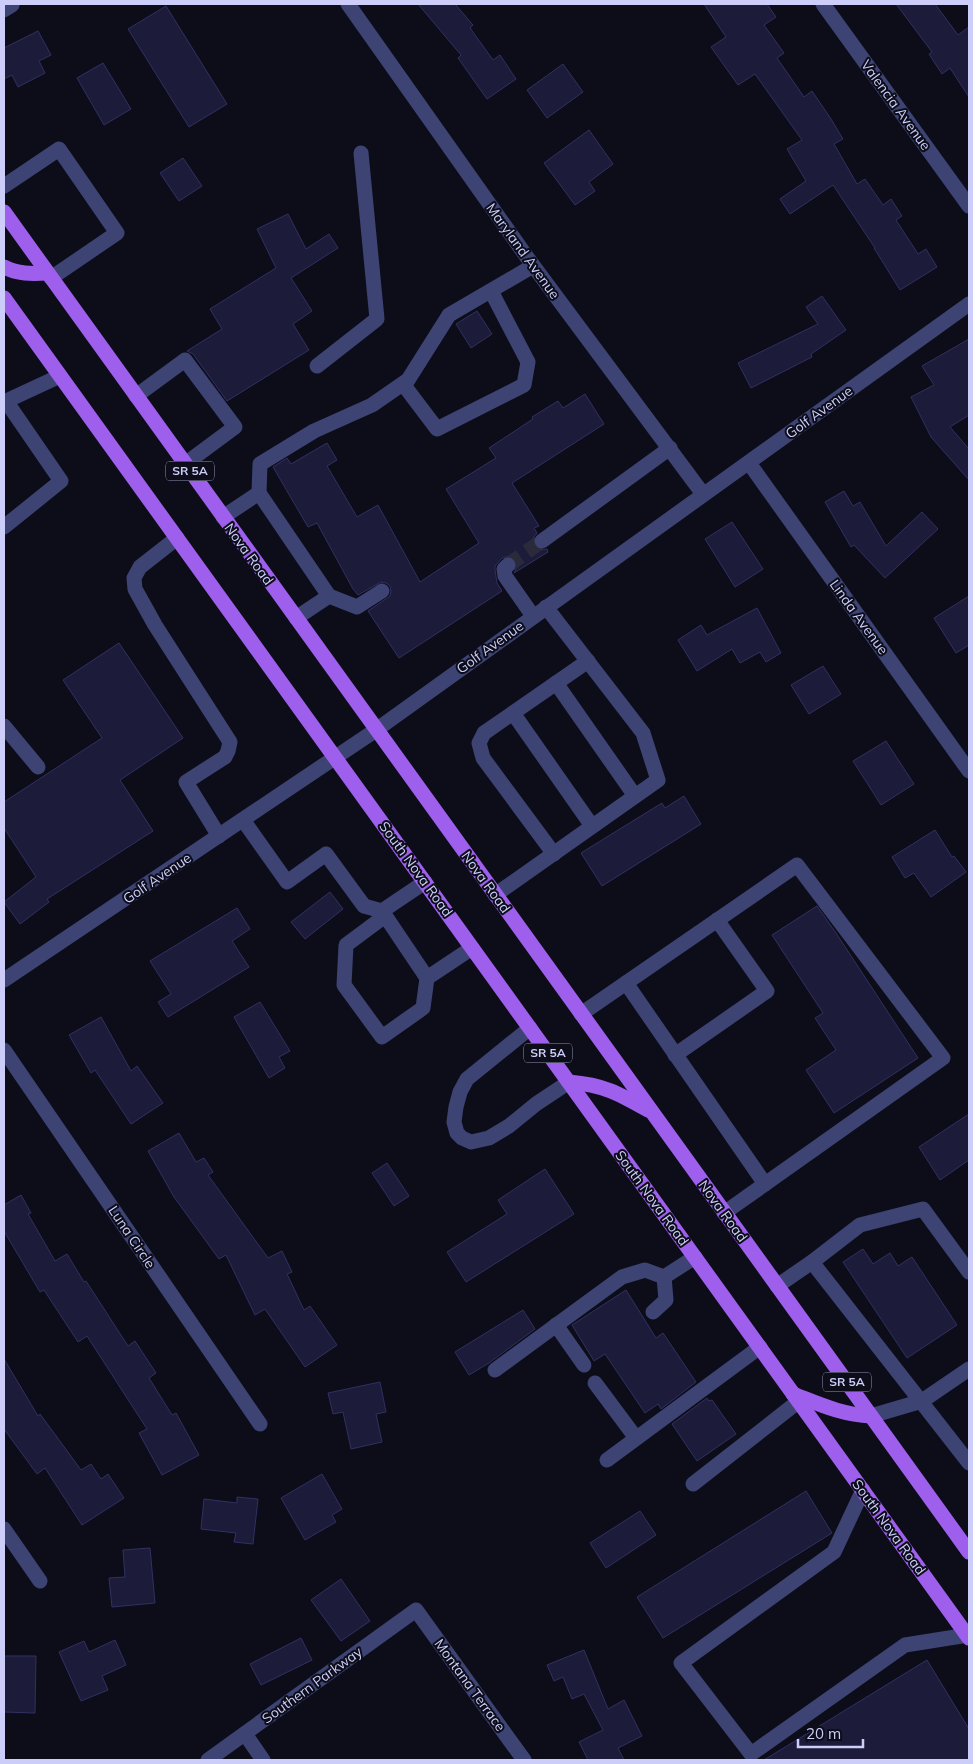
<svg xmlns="http://www.w3.org/2000/svg" width="973" height="1764" viewBox="0 0 973 1764" font-family="Mulish,sans-serif">
<style>
.building{fill:#1c1b39;stroke:#313062}
.lines{fill:none;stroke-linecap:round;stroke-linejoin:round}
.minor-tunnel{stroke:#2a2a3b;stroke-width:15;stroke-dasharray:15 8;stroke-linecap:butt}
.minor{stroke:#3d4474;stroke-width:15}
.major{stroke:#9f5fed;stroke-width:15}
.labels{text-anchor:middle;stroke-width:4;stroke-linejoin:round;paint-order:stroke}
.shield{fill:#0d0d1a;stroke:#9394b6;stroke-width:1}
.shield-label{font-size:12px;font-weight:bold;fill:#cccef9}
.street-label{font-size:14px;fill:#cccef9;stroke:#0d0d1a}
</style>
<rect width="100%" height="100%" fill="#0d0d1a"/>
<g class="building">
<polygon points="418,4 455,4 473,25 470,28 493,60 500,55 516,79 487,99 458,58 461,55"/>
<polygon points="704,4 767,4 776,17 764,25 784,53 777,58 804,97 812,91 831,119 843,139 834,144 857,184 865,179 883,205 891,199 902,216 896,220 918,254 926,249 937,267 900,290 874,248 875,248 833,185 790,214 780,199 806,181 787,149 802,140 755,74 738,85 711,47 726,37"/>
<polygon points="896,4 935,4 958,35 969,27 969,97 950,68 942,74 929,54 932,52"/>
<polygon points="166,6 227,104 189,127 128,29"/>
<polygon points="38,31 51,55 39,61 45,73 18,87 12,75 4,79 4,48"/>
<polygon points="103,63 131,109 104,125 77,78"/>
<polygon points="563,64 583,92 547,118 527,90"/>
<polygon points="589,130 613,164 589,182 595,191 575,205 544,163"/>
<polygon points="183,158 202,186 179,201 160,173"/>
<polygon points="288,214 306,249 329,234 338,248 291,278 312,311 293,324 309,350 227,401 193,354 187,351 222,329 210,309 276,268 257,229"/>
<polygon points="822,296 846,330 811,354 812,357 751,388 738,363 818,324 806,307"/>
<polygon points="477,311 492,334 471,348 456,324"/>
<polygon points="969,339 969,415 950,427 969,449 969,480 931,437 911,397 934,385 922,366"/>
<polygon points="585,394 604,424 512,483 539,526 534,528 537,533 533,538 534,546 539,550 547,549 548,552 514,573 517,567 515,559 510,556 502,558 495,566 495,570 497,583 502,591 399,658 368,611 390,596 391,591 390,586 386,583 381,582 358,595 353,589 317,523 308,527 273,467 287,458 291,464 327,443 337,460 327,466 357,517 378,505 420,582 479,543 446,489 496,458 489,448 533,419 532,417 558,401 563,408"/>
<polygon points="844,491 853,506 860,502 886,546 922,512 938,529 885,578 854,545 851,547 825,502"/>
<polygon points="732,522 763,569 735,587 705,539"/>
<polygon points="969,596 969,645 956,653 934,618"/>
<polygon points="757,608 781,653 766,662 760,652 740,663 732,649 697,671 678,640 701,625 707,635"/>
<polygon points="119,643 183,738 120,780 153,831 47,899 49,902 20,924 4,902 36,877 4,828 4,802 102,738 63,680"/>
<polygon points="823,666 841,694 809,714 791,685"/>
<polygon points="886,741 914,784 881,805 853,761"/>
<polygon points="684,796 701,824 602,886 581,853 662,803 665,808"/>
<polygon points="935,830 952,857 954,856 966,872 931,897 914,873 905,878 892,857"/>
<polygon points="330,892 343,909 305,939 291,922"/>
<polygon points="817,906 836,933 918,1058 834,1113 806,1070 836,1050 815,1018 823,1013 772,935"/>
<polygon points="237,908 250,929 232,941 249,967 168,1017 158,1002 171,994 150,961"/>
<polygon points="260,1002 290,1051 279,1057 285,1068 269,1078 234,1017"/>
<polygon points="101,1017 131,1071 137,1066 163,1103 131,1124 95,1070 91,1073 69,1035"/>
<polygon points="969,1114 969,1160 940,1180 919,1147"/>
<polygon points="179,1133 196,1162 204,1158 213,1172 208,1175 268,1258 282,1251 292,1272 287,1274 304,1310 310,1306 337,1345 305,1367 265,1309 255,1315 226,1255 219,1259 174,1197 148,1151"/>
<polygon points="387,1163 409,1196 394,1206 372,1173"/>
<polygon points="545,1169 574,1214 466,1282 447,1252 507,1214 498,1200"/>
<polygon points="21,1195 31,1213 28,1214 55,1261 67,1254 84,1282 86,1281 128,1346 135,1341 156,1373 149,1378 172,1415 176,1413 199,1455 162,1475 139,1433 147,1429 87,1336 78,1342 44,1290 40,1292 4,1231 4,1205"/>
<polygon points="863,1249 873,1264 890,1253 898,1266 912,1257 957,1325 907,1358 843,1262"/>
<polygon points="626,1290 656,1338 663,1333 696,1382 661,1409 658,1404 645,1413 605,1354 594,1361 572,1325"/>
<polygon points="523,1310 535,1329 489,1363 469,1375 455,1352"/>
<polygon points="4,1359 38,1416 40,1414 81,1470 91,1464 101,1479 108,1474 124,1498 82,1525 45,1468 37,1474 4,1429"/>
<polygon points="380,1382 386,1412 376,1414 382,1442 351,1449 343,1412 333,1414 328,1393"/>
<polygon points="707,1398 709,1401 712,1400 736,1434 697,1461 672,1424"/>
<polygon points="322,1474 342,1509 332,1515 336,1522 305,1540 281,1498"/>
<polygon points="806,1491 832,1533 663,1638 637,1597"/>
<polygon points="237,1497 258,1499 253,1544 234,1542 236,1533 201,1529 204,1499 237,1503"/>
<polygon points="640,1511 656,1535 606,1568 590,1543"/>
<polygon points="150,1548 155,1603 112,1607 109,1578 125,1577 123,1550"/>
<polygon points="341,1579 370,1621 341,1641 311,1600"/>
<polygon points="301,1638 312,1660 261,1685 250,1664"/>
<polygon points="115,1640 126,1665 102,1676 108,1690 81,1701 59,1652 84,1641 89,1652"/>
<polygon points="584,1650 608,1709 624,1700 642,1736 618,1748 624,1760 588,1760 579,1742 603,1730 584,1694 572,1699 563,1677 554,1681 547,1665"/>
<polygon points="4,1656 36,1656 35,1713 4,1712"/>
<polygon points="927,1660 969,1729 969,1760 764,1760"/>
</g>
<g class="lines">
<polyline class="minor-tunnel" points="508,565 542,541"/>
<g class="minor">
<polyline points="348,4 529,260 703,494"/>
<polyline points="823,4 969,206"/>
<polyline points="4,10 12,5"/>
<polyline points="4,186 59,149 117,233 51,278"/>
<polyline points="317,366 377,319 361,153"/>
<polyline points="403,384 437,429 524,385 528,362 491,291"/>
<polyline points="136,396 185,360 235,427 185,464"/>
<polyline points="4,402 60,376"/>
<polyline points="749,463 969,771"/>
<polyline points="259,493 260,464 314,431 372,405 408,380 449,315 533,266"/>
<polyline points="223,517 259,493 329,596 296,618"/>
<polyline points="4,527 61,481 6,401"/>
<polyline points="177,538 140,567 134,578 135,589 155,625 230,742 228,751 225,757 186,782 219,836"/>
<polyline points="542,541 670,448"/>
<polyline points="508,565 504,569 505,576 533,616"/>
<polyline points="329,596 357,607 382,591"/>
<polyline points="556,683 635,796"/>
<polyline points="513,713 592,826"/>
<polyline points="4,726 38,767"/>
<polyline points="243,820 287,882 326,854 364,906 382,911"/>
<polyline points="554,854 483,758 479,743 484,733 588,661"/>
<polyline points="425,882 382,911 427,978 472,948"/>
<polyline points="495,895 658,780 643,733 546,607"/>
<polyline points="385,916 346,945 344,985 382,1037 423,1008 427,978"/>
<polyline points="4,980 376,730 969,304"/>
<polyline points="626,983 765,1184"/>
<polyline points="581,1014 797,865 943,1058 724,1213"/>
<polyline points="530,1028 467,1079 460,1092 456,1107 454,1122 457,1133 462,1138 471,1142 489,1138 509,1126 536,1104 569,1082"/>
<polyline points="4,1050 260,1424"/>
<polyline points="675,1055 767,991 717,920"/>
<polyline points="812,1262 969,1463"/>
<polyline points="777,1286 812,1262 860,1225 923,1209 969,1272"/>
<polyline points="653,1312 666,1300 664,1277"/>
<polyline points="556,1325 584,1365"/>
<polyline points="495,1370 622,1277 645,1270 664,1277 695,1257"/>
<polyline points="595,1383 636,1438"/>
<polyline points="871,1416 922,1401 969,1369"/>
<polyline points="607,1460 760,1347"/>
<polyline points="693,1484 799,1401"/>
<polyline points="863,1490 834,1552 681,1663 751,1754 905,1645 968,1635"/>
<polyline points="4,1529 40,1581"/>
<polyline points="245,1734 263,1760"/>
<polyline points="208,1760 416,1610 524,1760"/>
</g>
<g class="major">
<polyline points="4,212 969,1552"/>
<path d="M4,267C18,274 31,274 47,273"/>
<polyline points="4,298 969,1638"/>
<path d="M569,1082C604,1085 618,1093 648,1110"/>
<path d="M793,1394C819,1404 842,1415 871,1416"/>
</g>
</g>
<g class="labels">
<g class="shield">
<rect x="166" y="461.5" width="48" height="19" rx="4"/>
<rect x="524" y="1043.5" width="48" height="19" rx="4"/>
<rect x="823" y="1372.5" width="48" height="19" rx="4"/>
</g>
<g class="shield-label">
<text x="190" y="475">SR 5A</text>
<text x="548" y="1057">SR 5A</text>
<text x="847" y="1386">SR 5A</text>
</g>
<g class="street-label">
<text transform="translate(896 105) rotate(54)" y="5">Valencia Avenue</text>
<text transform="translate(523 251) rotate(54)" y="5">Maryland Avenue</text>
<text transform="translate(819 412) rotate(-36)" y="5">Golf Avenue</text>
<text transform="translate(249 554) rotate(54)" y="5">Nova Road</text>
<text transform="translate(859 617) rotate(54)" y="5">Linda Avenue</text>
<text transform="translate(490 647) rotate(-36)" y="5">Golf Avenue</text>
<text transform="translate(416 869) rotate(54)" y="5">South Nova Road</text>
<text transform="translate(157 878) rotate(-34)" y="5">Golf Avenue</text>
<text transform="translate(486 882) rotate(54)" y="5">Nova Road</text>
<text transform="translate(652 1198) rotate(54)" y="5">South Nova Road</text>
<text transform="translate(723 1211) rotate(54)" y="5">Nova Road</text>
<text transform="translate(132 1237) rotate(56)" y="5">Luna Circle</text>
<text transform="translate(889 1527) rotate(54)" y="5">South Nova Road</text>
<text transform="translate(312 1685) rotate(-36)" y="5">Southern Parkway</text>
<text transform="translate(470 1685) rotate(54)" y="5">Montana Terrace</text>
</g>
</g>
<rect width="973" height="1764" fill="none" stroke="#cccef9" stroke-width="10"/>
<path d="M798 1739v8h65v-8" fill="none" stroke="#cccef9" stroke-width="2.5"/>
<text x="806" y="1739" font-size="15" fill="#cccef9" stroke="#0d0d1a" stroke-width="4" paint-order="stroke">20 m</text>
</svg>
